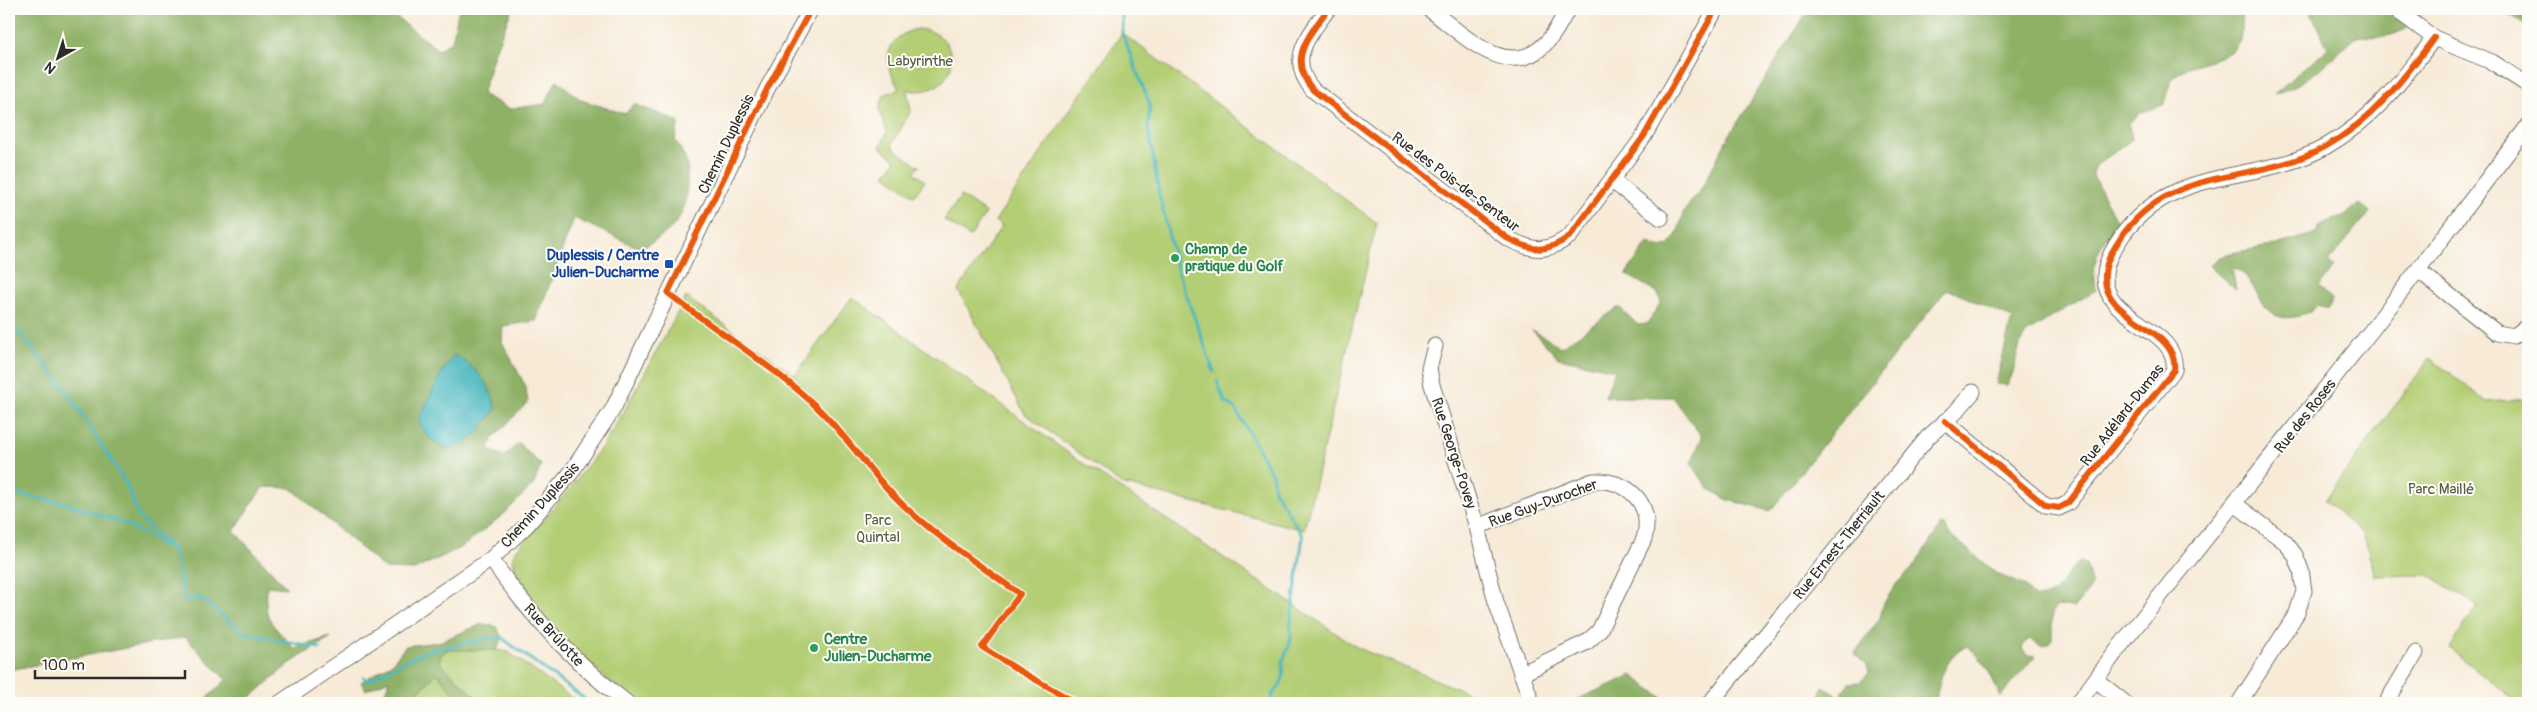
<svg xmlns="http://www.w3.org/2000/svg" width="2537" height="712" viewBox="0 0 2537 712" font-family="Pangolin,sans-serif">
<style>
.green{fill:#b3ce74;stroke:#6f7c50}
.forest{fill:#8eb166;stroke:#5c6e48}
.water{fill:#49b8c0;stroke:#3a7276}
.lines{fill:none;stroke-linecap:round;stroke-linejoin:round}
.stream{stroke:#49b8c0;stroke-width:3}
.minor-casing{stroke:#726e67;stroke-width:17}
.minor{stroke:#fff;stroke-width:15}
.cycleway-casing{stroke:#fdfcf7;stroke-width:9}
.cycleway{stroke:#e8590c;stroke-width:6}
.leisure-dot{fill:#2e9e5b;stroke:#fdfcf7;stroke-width:2}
.transit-dot{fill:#1a4fb4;stroke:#fdfcf7;stroke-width:2}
.labels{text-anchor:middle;stroke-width:4;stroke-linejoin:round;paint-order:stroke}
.park-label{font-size:15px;fill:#545c41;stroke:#fdfcf7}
.street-label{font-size:15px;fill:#2b2b2b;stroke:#fdfcf7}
.leisure-label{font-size:15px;font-weight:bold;fill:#27864d;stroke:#fdfcf7;text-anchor:start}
.transit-label{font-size:15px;font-weight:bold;fill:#164399;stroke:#fdfcf7;text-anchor:end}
</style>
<rect width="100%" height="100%" fill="#fdfcf7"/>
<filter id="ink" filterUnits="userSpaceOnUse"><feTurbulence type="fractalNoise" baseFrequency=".02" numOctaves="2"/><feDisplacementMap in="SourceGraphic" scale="10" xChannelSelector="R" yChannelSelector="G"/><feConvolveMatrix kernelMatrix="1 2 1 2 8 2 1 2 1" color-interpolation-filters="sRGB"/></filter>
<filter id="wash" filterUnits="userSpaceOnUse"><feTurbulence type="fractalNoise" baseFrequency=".0096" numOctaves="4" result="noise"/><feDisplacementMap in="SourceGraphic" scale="20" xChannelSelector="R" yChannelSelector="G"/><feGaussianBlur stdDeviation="1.12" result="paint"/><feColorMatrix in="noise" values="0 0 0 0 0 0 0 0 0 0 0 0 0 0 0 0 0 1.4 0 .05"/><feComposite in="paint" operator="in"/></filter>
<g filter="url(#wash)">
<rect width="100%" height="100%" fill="#f7ead7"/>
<g class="green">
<path d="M918,29C968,32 960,100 907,90L911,111L892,144L894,149L919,166L914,173L925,181L914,196L885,175L896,160L880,147L887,132L879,109L884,95L899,89C896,82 891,76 889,68C883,48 899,32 918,29Z"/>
<polygon points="1122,33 1377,223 1304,530 1121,484 1025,414 958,290 1002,226 995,221"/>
<polygon points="961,196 986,213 970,237 944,220"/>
<path d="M686,297L795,375L852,297L1081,462L1358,648L1473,695L1474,703H635C603,677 510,597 513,554L564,496L604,444L623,413Z"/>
<polygon points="2430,358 2487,402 2528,399 2528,703 2520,703 2449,648 2478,606 2428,575 2375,576 2364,536 2325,500"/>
<polygon points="446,650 497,650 508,652 579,703 482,703 440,663 440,657"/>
<polygon points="437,672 461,703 408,703"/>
</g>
<g class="forest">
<path d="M9,9H386L438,50L452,41L459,9H512L495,51L482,94L509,109L545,104L557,80L581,100L625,114L634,104L679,122L675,140C687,159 688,161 687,184C686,222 672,230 641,249L574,218L536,321L503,326L502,342L525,385L528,402L492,439L489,450L504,456L519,443L541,465L534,484L504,514L462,547L414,570L385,569L291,488L263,487L234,531L287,588L267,586C263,622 271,622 294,648L331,637L289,664L244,703H202L226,680L185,637L9,670Z"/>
<path d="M1809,9H2246C2237,18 2244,32 2239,42C2226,65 2187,58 2172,80C2168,87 2166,98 2163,105L2140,113L2129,123L2131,140L2094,167L2093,176L2117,222C2102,242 2088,265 2096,290L2026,333C2015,349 2017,370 2007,385L1996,384L2012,318L1947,289L1770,511L1728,500L1709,489L1691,463L1702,437L1673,397H1605L1615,370L1558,358L1532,330L1561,347L1619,307L1638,325L1647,324L1661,302L1657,292L1627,275L1628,271L1648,243L1661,248L1670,245L1678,232L1683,213L1703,186L1726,141Z"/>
<path d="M2309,9H2425C2401,37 2392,38 2356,36C2331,60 2308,84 2274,94L2328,48Z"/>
<polygon points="2501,9 2528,9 2528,26"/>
<path d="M2359,203L2370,212L2328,262L2334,267L2319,287L2332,299L2329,309L2317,305C2310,313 2306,315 2294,317C2256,324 2260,276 2232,267L2236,290L2209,266L2226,254L2276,245L2317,233L2318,226L2347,214Z"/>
<path d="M1941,525L1946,526L1948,533L1997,574L2023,585L2036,598C2065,596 2060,574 2080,562L2086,564L2092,586L2074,608L2057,606L2052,612V640L2048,645L2041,646L2030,639L2024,643L2022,649L2027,655L2035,656L2000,697C1992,677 1985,659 1967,646C1946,656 1938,681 1936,703H1818L1823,686L1839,697L1849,683L1860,682L1869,673L1867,665L1854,654L1880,618L1884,603L1897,583L1912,569Z"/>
<polygon points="482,624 497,627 502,638 497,650 446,650 440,657 440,663 482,703 461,703 437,673 408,703 365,703 383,698 389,680 366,690 361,682 391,664 406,646 439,642"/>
<polygon points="1632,675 1669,703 1569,703"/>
</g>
<path class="water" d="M454,355C477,368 490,383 496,409C481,428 457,465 431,439C425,434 420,428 419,419L442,372Z"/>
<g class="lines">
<g class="stream">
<polyline points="1122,9 1122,33 1150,105 1148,125 1159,194 1177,269 1214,372"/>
<polyline points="9,320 69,394 127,485 139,517 174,550 185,602 199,597 244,633 320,648"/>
<path d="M1217,381L1225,402L1235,408L1272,474L1274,490L1303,536L1290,627C1294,638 1287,652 1282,662C1286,677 1282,684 1272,695L1274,703"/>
<polyline points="9,493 66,503 128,525 170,548"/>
<polyline points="364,677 367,681 424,652 484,639 502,638 590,703"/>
</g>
</g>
</g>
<g filter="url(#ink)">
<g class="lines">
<defs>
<g id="minor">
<path d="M1328,9C1309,36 1286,59 1313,90L1507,238C1532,251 1546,254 1570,236L1644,136L1716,9"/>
<path d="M1429,9C1461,32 1507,83 1545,44C1555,35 1561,20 1568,9"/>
<polyline points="2395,9 2434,38 2492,62 2528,85"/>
<polyline points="1612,181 1661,218"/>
<polyline points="2418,270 2497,333 2514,336 2528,326"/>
<polyline points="1435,346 1429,368 1432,385 1477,527 1496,602 1532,703"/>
<path d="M1945,421L2046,506L2059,508L2068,503L2174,370C2180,327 2101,321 2105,274C2106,259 2116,245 2124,233C2177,163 2257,185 2325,147C2374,119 2401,82 2434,38"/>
<polyline points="2235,504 2285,542 2295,555 2301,570 2304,591 2297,613 2239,703"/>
<path d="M1477,527L1593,481C1628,479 1654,504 1644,539L1599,631L1587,642L1521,674"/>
<path d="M491,559C529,614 574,662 627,703"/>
<polyline points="2096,680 2125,703"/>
<polyline points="280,703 491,559 527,525 570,474 613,409 767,89 811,9"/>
<polyline points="1710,703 1928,437 1954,414 1973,392"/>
<polyline points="2078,703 2121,645 2371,331 2528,126"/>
<polyline points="2386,703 2416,653"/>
</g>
</defs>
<use href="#minor" class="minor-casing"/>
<use href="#minor" class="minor"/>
<defs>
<g id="cycleway">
<path d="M811,9L767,89L668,293C714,330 765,360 808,399C841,428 864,465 894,496C931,534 977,563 1020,594L982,647L1020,671L1077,703"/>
<path d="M1328,9C1309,36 1286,59 1313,90L1507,238C1532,251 1546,254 1570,236L1644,136L1716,9"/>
<path d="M1945,421L2046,506L2059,508L2068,503L2174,370C2180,327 2101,321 2105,274C2106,259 2116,245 2124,233C2177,163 2257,185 2325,147C2374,119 2401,82 2434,38"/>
</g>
</defs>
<use href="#cycleway" class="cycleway-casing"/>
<use href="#cycleway" class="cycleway"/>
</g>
</g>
<g class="leisure-dot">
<circle cx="1175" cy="258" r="5"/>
<circle cx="814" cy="648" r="5"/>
</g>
<rect class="transit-dot" x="664" y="259" width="10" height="10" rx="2.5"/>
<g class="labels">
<g class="park-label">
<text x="920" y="66">Labyrinthe</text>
<text x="2441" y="494">Parc Maillé</text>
<text x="878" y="525">Parc<tspan x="878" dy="17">Quintal</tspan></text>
</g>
<g class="street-label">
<text transform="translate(726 144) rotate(-64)" y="5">Chemin Duplessis</text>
<text transform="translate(1456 182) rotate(37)" y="5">Rue des Pois-de-Senteur</text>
<text transform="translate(2122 415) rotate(-52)" y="5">Rue Adélard-Dumas</text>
<text transform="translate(2305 416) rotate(-52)" y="5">Rue des Roses</text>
<text transform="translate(1454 453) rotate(72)" y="5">Rue George-Povey</text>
<text transform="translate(1543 503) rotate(-20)" y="5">Rue Guy-Durocher</text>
<text transform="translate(540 505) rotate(-48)" y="5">Chemin Duplessis</text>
<text transform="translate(1839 545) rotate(-51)" y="5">Rue Ernest-Therriault</text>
<text transform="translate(554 635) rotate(47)" y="5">Rue Brûlotte</text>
</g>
<g class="leisure-label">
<text x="1185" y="254">Champ de<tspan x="1185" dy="17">pratique du Golf</tspan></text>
<text x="824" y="644">Centre<tspan x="824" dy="17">Julien-Ducharme</tspan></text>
</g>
<g class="transit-label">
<text x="659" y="260">Duplessis / Centre<tspan x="659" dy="17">Julien-Ducharme</tspan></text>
</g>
</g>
<rect width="2537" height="712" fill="none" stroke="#fdfcf7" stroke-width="30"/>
<g transform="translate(58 58) rotate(219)" stroke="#fdfcf7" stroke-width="4" paint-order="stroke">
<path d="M0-4L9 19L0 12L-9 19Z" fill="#2b2b2b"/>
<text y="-8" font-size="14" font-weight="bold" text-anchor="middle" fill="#2b2b2b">N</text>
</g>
<path d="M35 670v8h150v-8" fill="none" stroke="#2b2b2b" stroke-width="2.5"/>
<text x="42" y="670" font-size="15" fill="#2b2b2b" stroke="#fdfcf7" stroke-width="4" paint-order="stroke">100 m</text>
</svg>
